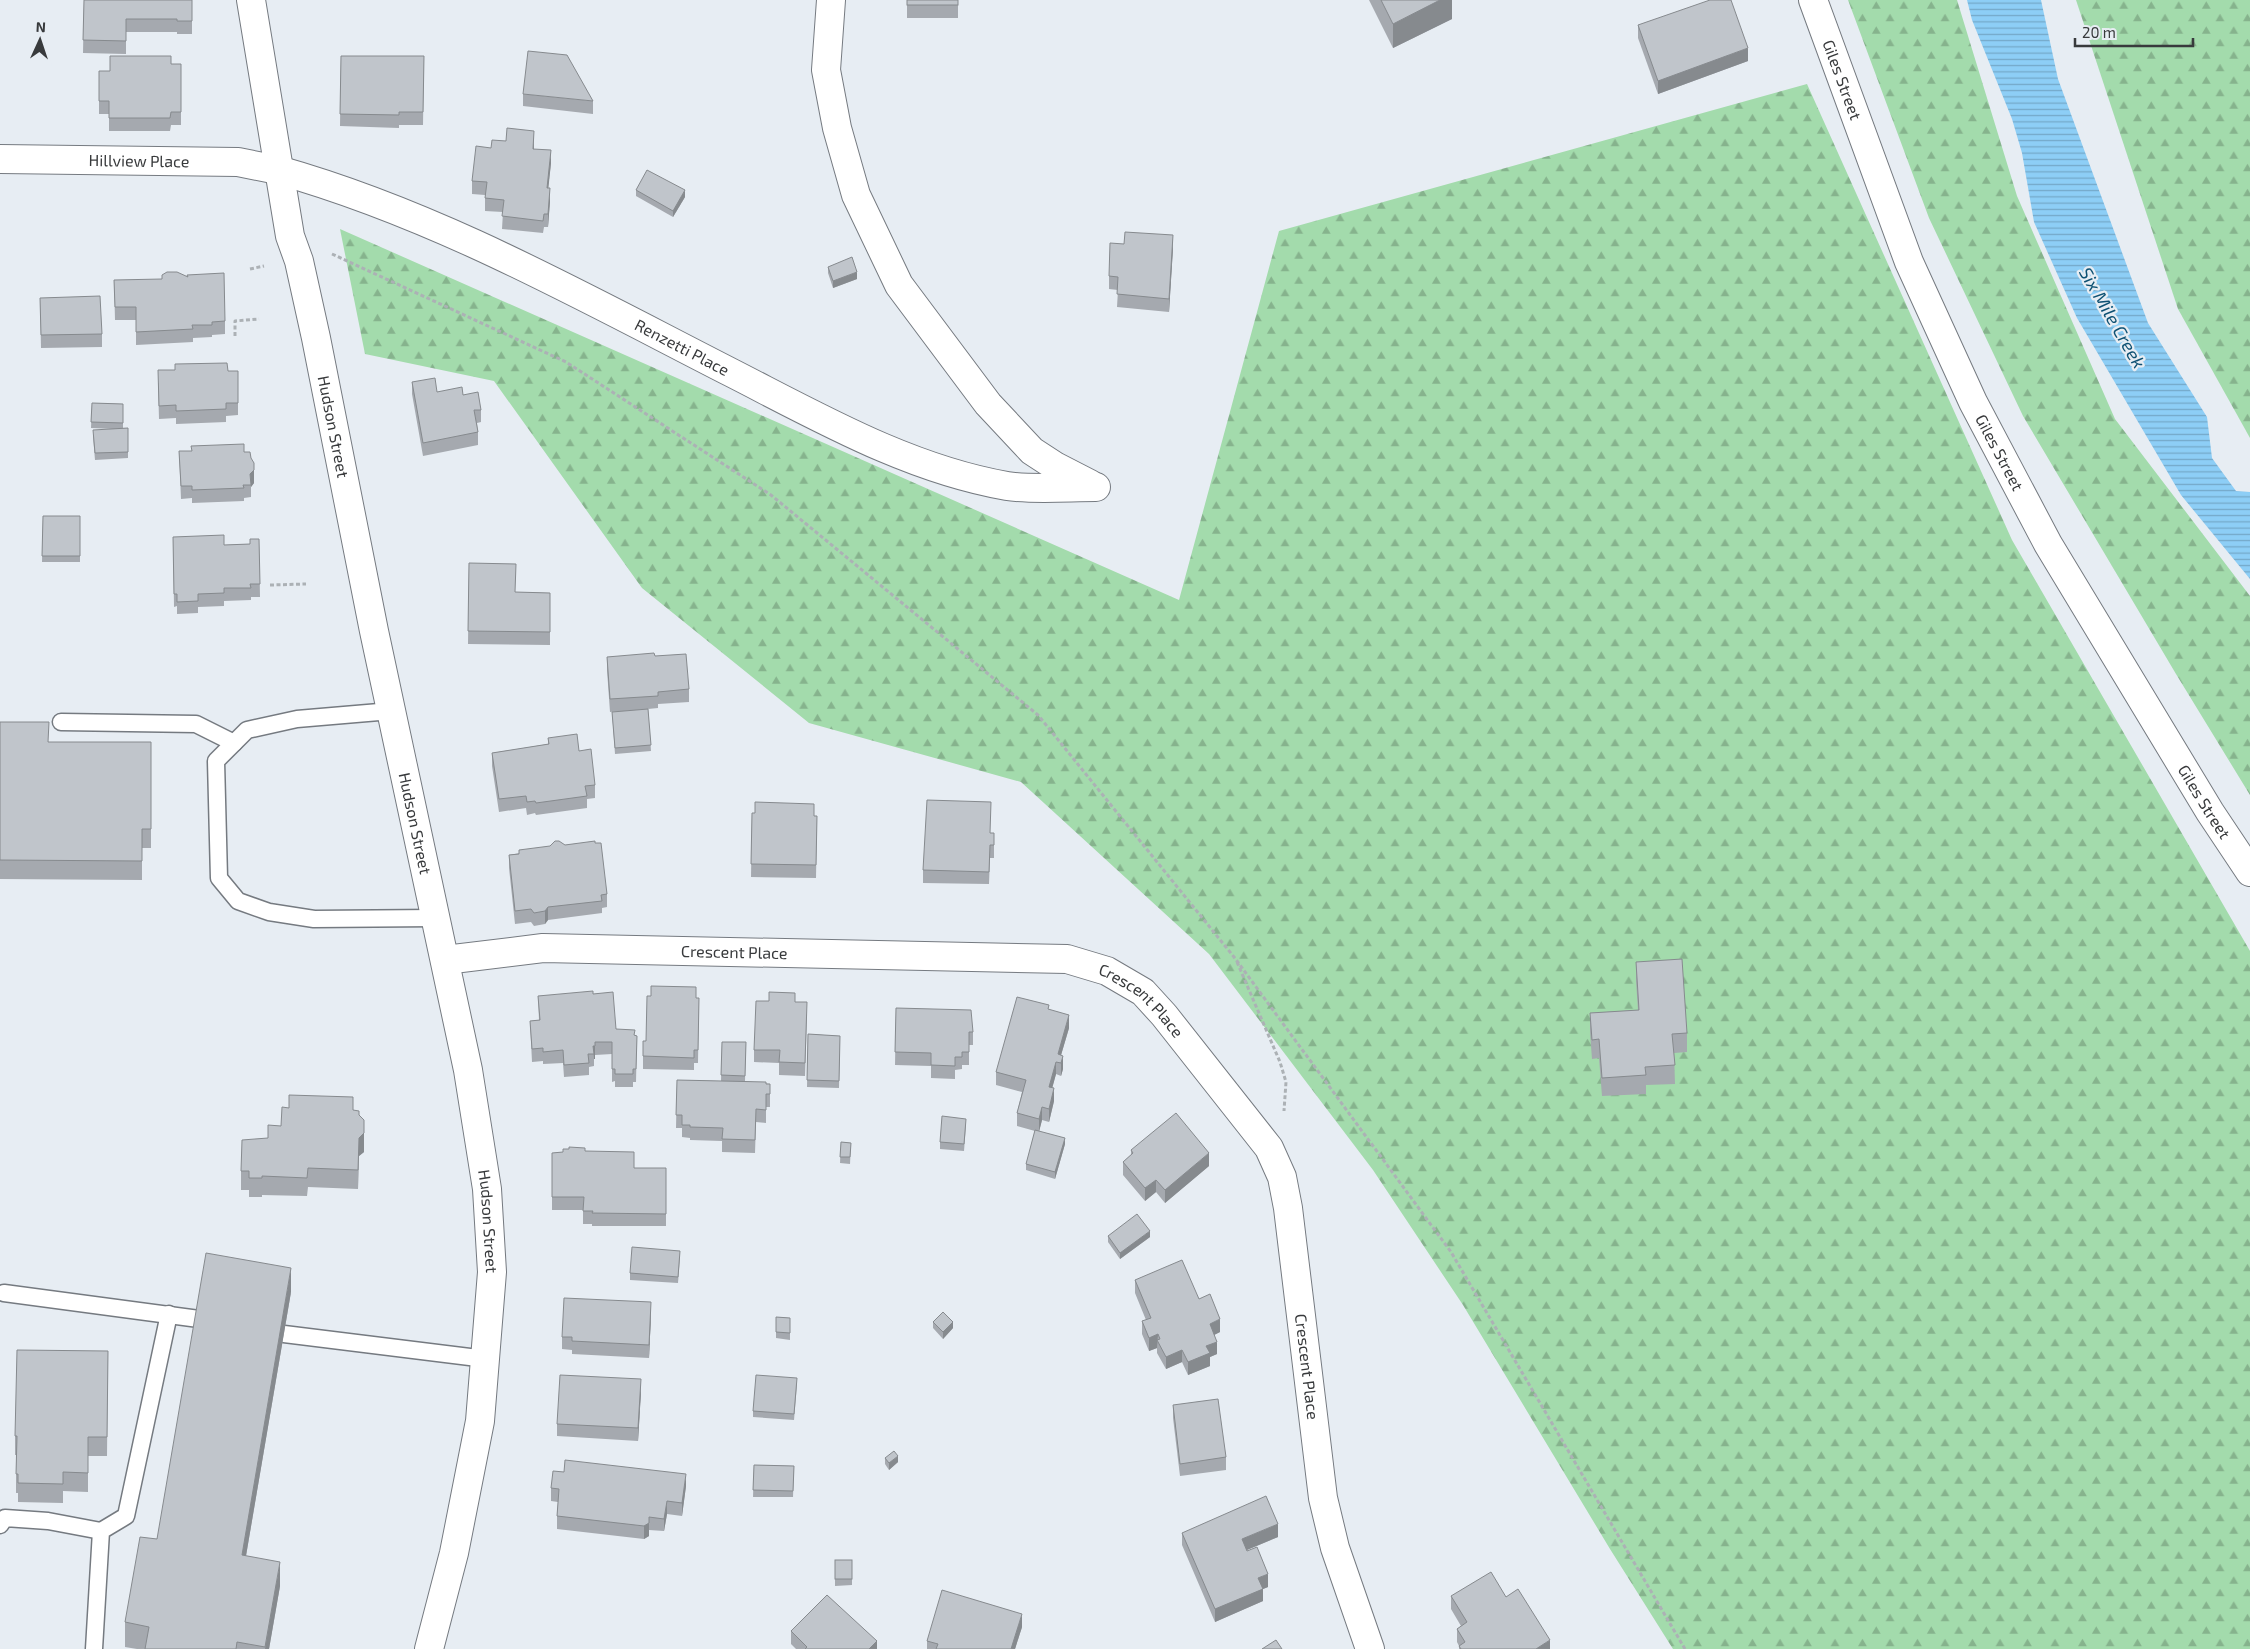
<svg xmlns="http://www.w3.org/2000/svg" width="2250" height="1649" viewBox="0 0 2250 1649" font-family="'Exo 2',sans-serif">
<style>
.forest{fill:url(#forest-firs)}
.water{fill:url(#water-rules)}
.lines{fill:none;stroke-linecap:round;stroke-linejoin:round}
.service-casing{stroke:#757a80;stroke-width:19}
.minor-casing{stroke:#757a80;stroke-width:30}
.tertiary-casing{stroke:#757a80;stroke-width:30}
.path{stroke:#acb1b5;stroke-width:3;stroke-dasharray:4 2.5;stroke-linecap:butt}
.service{stroke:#fff;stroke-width:16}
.minor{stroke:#fff;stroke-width:28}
.tertiary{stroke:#fff;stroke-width:28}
.wall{fill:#a5a9af}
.shaded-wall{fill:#868a8e}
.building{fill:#c0c5cb;stroke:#868a8e}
.labels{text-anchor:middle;stroke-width:4.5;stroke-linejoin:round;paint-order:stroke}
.street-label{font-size:16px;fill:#383a3c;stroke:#e7edf3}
.water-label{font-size:18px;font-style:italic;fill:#0e5173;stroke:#e7edf3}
</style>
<defs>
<pattern id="forest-firs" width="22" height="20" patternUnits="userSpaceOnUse" patternTransform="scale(1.25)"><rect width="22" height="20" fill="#a3dbac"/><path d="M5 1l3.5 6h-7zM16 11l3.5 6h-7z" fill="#86b38d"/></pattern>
<pattern id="water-rules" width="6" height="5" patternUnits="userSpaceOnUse" patternTransform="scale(1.25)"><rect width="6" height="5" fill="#8dcef6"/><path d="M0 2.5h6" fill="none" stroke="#74a8c8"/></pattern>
</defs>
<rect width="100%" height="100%" fill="#e7edf3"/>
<g class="forest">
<polygon points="1848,0 1957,0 2017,196 2115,419 2250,596 2250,795 2176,674 2023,416 1929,218"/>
<polygon points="2076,0 2250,0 2250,438 2178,309"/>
<polygon points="1807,84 2012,540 2250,951 2250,1649 1673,1649 1610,1549 1463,1305 1373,1170 1209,954 1021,782 809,723 642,588 494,381 365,354 340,229 1179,600 1279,231"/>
</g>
<polygon class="water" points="1967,0 2041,0 2058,79 2148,323 2207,417 2212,458 2236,491 2250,492 2250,579 2181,495 2077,318 2034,222 2022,153 2012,119 1972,20"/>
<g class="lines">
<defs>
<g id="service">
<polyline points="391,711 297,719 247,730 216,761 219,878 238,901 269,912 314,919 436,918"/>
<polyline points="61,722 196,724 234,743"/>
<polyline points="4,1293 199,1319"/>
<polyline points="284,1334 486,1359"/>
<polyline points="0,1525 5,1518 48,1521 101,1531"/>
<polyline points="94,1649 101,1531 126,1516 169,1314"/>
</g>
<g id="minor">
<polyline points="831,0 826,70 837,128 856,195 899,285 988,404 1032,451 1055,466 1090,484"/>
<path id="s1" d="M278,170C438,215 585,298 732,373C820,418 909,469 1007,486C1031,490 1070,487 1096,487"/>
<path id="s2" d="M445,960L543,948L1067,959L1107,971L1143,992L1164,1015L1269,1148L1282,1177L1288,1208L1323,1498L1335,1548L1370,1649"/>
</g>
<g id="tertiary">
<path id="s3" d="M251,0L290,236L299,261L316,338L374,631L468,1070L487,1189L492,1272L480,1421L454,1553L429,1649"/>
<path id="s4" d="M1813,0L1909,262L1973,402L2048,544L2210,812L2250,872"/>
<path id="s5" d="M0,159L238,162L278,170"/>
</g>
</defs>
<use href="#service" class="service-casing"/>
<use href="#minor" class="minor-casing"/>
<use href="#tertiary" class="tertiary-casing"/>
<g class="path">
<polyline points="332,254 566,362 771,495 1038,715 1234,957 1451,1252 1685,1649"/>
<polyline points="250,269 264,266"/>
<polyline points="235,336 235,321 259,319"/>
<polyline points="270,585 306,584"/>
<polyline points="1237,962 1280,1062 1286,1082 1284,1111"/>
</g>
<use href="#service" class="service"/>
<use href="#minor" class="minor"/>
<use href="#tertiary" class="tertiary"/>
</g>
<g class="wall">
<polygon points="84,0 192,0 192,34 177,34 177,32 126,32 126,54 83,53"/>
<rect x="907" y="0" width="51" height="18"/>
<polygon points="1369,0 1452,0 1452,19 1393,48"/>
<polygon points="1638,25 1748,61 1658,94 1638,38"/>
<polygon points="341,56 424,56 423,125 399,125 399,128 340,126"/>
<polygon points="171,64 181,64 181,125 171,125 170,131 109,131 109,114 99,114 99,101 110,71"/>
<polygon points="523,94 593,101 593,114 523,106"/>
<polygon points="534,144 534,149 551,163 548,188 550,201 548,227 544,227 543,233 502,229 503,212 485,211 485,195 472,194 472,181 491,148"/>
<polygon points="636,190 685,197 673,217 636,196"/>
<polygon points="1173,248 1169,312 1117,307 1118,290 1109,289 1109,276"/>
<polygon points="828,267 857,279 833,288 828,273"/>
<polygon points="114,280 225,321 225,334 212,335 212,337 193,338 193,342 136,345 136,320 115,320"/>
<polygon points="40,298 102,334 102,347 41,348"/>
<polygon points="228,371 238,371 238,415 226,416 226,422 176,424 176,418 159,419 158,383"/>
<polygon points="412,382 437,392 463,395 481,410 481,422 477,423 478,432 478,445 423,456 412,394"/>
<polygon points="92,403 123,404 123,428 128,428 128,458 95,460 93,436 113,429 91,428"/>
<polygon points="179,451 244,452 251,458 254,483 251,487 251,497 244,498 244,501 192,503 192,498 181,499"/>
<polygon points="43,516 80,516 80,562 42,562"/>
<polygon points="173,537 224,545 250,544 259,539 260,597 251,597 251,600 224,601 224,606 198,607 198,613 177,614 177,606 174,607"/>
<polygon points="469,563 515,592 550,593 550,645 468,644"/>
<polygon points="655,656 689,689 689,702 658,704 658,708 648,709 651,751 615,754 612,712 627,711 610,712 607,670 607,657"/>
<polygon points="0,722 49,742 151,742 151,848 142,848 142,880 0,879"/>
<polygon points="548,738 579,751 595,785 595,798 587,799 587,808 536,815 535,813 527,815 526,808 499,812 492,766 492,753 548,744"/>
<polygon points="752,813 817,816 816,878 751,877"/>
<polygon points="990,833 994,833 994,858 990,858 989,884 923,883 923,870"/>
<polygon points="595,843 607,894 607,907 602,908 602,913 548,920 545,924 534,926 531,922 515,924 509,868 509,855 565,845"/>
<polygon points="1636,962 1687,1033 1687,1052 1674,1053 1675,1084 1646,1085 1646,1094 1602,1096 1599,1058 1592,1059 1590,1032 1590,1013 1638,1010 1636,981"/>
<polygon points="593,994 616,1029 637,1036 636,1082 633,1082 633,1087 615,1087 615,1081 612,1082 612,1054 595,1055 595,1059 594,1059 594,1066 589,1067 589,1075 564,1077 563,1063 543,1064 543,1061 532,1062 530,1021 539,1020 538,996"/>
<polygon points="696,998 699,998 698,1063 694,1063 694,1070 643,1069 643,1041 646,1041"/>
<polygon points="795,1002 807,1015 805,1076 779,1075 779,1063 754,1062 754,1050"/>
<polygon points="896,1008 973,1032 973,1045 969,1045 969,1065 962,1065 962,1069 955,1070 955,1079 931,1078 931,1066 895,1065"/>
<polygon points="1049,1009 1069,1028 1061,1055 1063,1069 1061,1076 1056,1074 1052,1088 1054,1101 1049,1122 1042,1120 1039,1131 1065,1144 1055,1179 1026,1170 1026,1164 1035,1131 1017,1126 1017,1113 1022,1092 996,1085 996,1072"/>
<polygon points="808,1034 840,1036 839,1088 807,1087"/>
<polygon points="722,1042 746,1042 745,1081 770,1084 770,1107 766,1107 766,1123 756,1122 755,1153 722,1152 722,1141 690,1140 690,1138 682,1137 682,1128 676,1128 677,1080 721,1081"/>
<polygon points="353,1111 359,1116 364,1139 364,1152 359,1156 358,1189 308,1187 307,1196 262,1195 262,1197 249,1197 249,1190 241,1190 241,1171 281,1126"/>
<polygon points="966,1125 964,1151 940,1149 940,1142"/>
<polygon points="841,1142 851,1143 850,1164 840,1163"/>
<polygon points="1131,1150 1209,1166 1165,1203 1156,1192 1145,1201 1123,1175 1123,1162 1131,1155"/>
<polygon points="585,1151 634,1168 666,1168 666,1226 592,1226 592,1224 583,1224 583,1210 552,1210 552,1153"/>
<polygon points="1108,1236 1150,1237 1120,1259 1108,1242"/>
<polygon points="680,1257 678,1283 630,1280 630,1273"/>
<polygon points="1135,1280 1199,1299 1220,1332 1214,1335 1217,1354 1210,1357 1210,1366 1188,1375 1182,1362 1166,1369 1157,1353 1157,1348 1149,1351 1142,1334 1142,1321 1146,1320 1135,1293"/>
<polygon points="291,1292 246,1556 280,1586 269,1649 137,1649 125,1647 125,1622 157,1539"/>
<polygon points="651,1315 649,1358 572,1354 572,1350 562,1349 562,1337"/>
<polygon points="776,1317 790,1318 790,1340 776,1338"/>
<polygon points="933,1322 953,1328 943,1339 933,1328"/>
<polygon points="108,1351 107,1456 88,1456 88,1492 63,1491 63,1503 18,1502 18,1493 16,1493 16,1455 15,1455 15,1436"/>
<polygon points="797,1384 794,1420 753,1417 753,1411"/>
<polygon points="641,1392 638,1441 557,1436 557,1424"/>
<polygon points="1173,1405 1226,1457 1226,1470 1180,1476 1173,1418"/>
<polygon points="885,1458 898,1462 889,1470 885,1464"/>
<polygon points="754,1465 794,1466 793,1497 753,1497"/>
<polygon points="686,1486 682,1516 667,1514 664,1531 649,1530 649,1536 644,1539 557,1529 557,1516 558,1502 551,1501 551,1488"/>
<polygon points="1182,1533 1278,1537 1247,1550 1268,1587 1263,1589 1263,1601 1215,1622 1182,1545"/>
<polygon points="835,1560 852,1560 852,1585 835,1586"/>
<polygon points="1451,1596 1506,1597 1550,1649 1459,1649 1459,1646 1457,1642 1457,1629 1461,1626 1451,1609"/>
<polygon points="1022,1627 1015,1649 927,1649 927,1641"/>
<polygon points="791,1631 877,1649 796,1649 791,1644"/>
</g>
<g class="shaded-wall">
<polygon points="1440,0 1452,0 1452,19 1393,48 1393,24"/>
<polygon points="1748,48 1748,61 1658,94 1658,81"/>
<polygon points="534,131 534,144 533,161 533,149"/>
<polygon points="551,150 551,163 547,201 547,188"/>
<polygon points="550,188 550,201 548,227 548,214"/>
<polygon points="685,190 685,197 673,217 673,211"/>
<polygon points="1173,235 1173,248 1169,312 1169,299"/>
<polygon points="857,272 857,279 833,288 833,281"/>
<polygon points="254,470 254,483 251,487 250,474"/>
<polygon points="548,907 548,920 545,924 545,911"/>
<polygon points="1069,1015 1069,1028 1059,1062 1058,1054"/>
<polygon points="593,1046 595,1046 595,1059 594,1059"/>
<polygon points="1063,1056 1063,1069 1061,1076 1061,1063"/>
<polygon points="1056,1062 1056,1074 1049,1100 1049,1087"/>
<polygon points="1054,1088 1054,1101 1049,1122 1049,1109"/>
<polygon points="1042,1107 1042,1120 1039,1132 1039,1119"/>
<polygon points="364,1120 364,1152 359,1156 358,1189 359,1138"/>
<polygon points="1065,1138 1065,1144 1055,1179 1055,1172"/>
<polygon points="1209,1153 1209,1166 1165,1203 1165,1190"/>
<polygon points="1156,1180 1156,1192 1145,1201 1145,1188"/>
<polygon points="1150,1231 1150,1237 1120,1259 1120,1253"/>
<polygon points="291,1268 291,1292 242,1579 242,1555"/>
<polygon points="651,1302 651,1315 649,1358 649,1345"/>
<polygon points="1220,1319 1220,1332 1210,1337 1210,1324"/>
<polygon points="953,1322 953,1328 943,1339 943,1332"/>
<polygon points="1158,1334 1157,1348 1149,1351 1149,1338"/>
<polygon points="1217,1342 1217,1354 1210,1357 1210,1366 1188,1375 1188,1362 1206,1346"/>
<polygon points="1182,1350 1182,1362 1166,1369 1166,1357"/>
<polygon points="641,1379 641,1392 638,1441 638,1428"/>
<polygon points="898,1456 898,1462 889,1470 889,1463"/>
<polygon points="686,1474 686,1486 682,1516 682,1503"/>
<polygon points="667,1501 667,1514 664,1531 664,1519"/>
<polygon points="649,1517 649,1536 644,1539 644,1526"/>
<polygon points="1278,1524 1278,1537 1242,1552 1242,1539"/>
<polygon points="280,1562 280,1586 269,1649 265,1649"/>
<polygon points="1268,1574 1268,1587 1263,1589 1263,1601 1215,1622 1215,1609 1258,1578"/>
<polygon points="1022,1614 1022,1627 1015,1649 1011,1649"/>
<polygon points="1550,1640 1550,1649 1536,1649"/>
<polygon points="877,1641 877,1649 869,1649"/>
</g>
<g class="building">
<polygon points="84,0 192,0 192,21 177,21 177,19 126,19 126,41 83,40"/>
<rect x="907" y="0" width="51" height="5"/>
<polygon points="1381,0 1440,0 1393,24"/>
<polygon points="1710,0 1731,0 1748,48 1658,81 1638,25"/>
<polygon points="528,51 567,55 593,101 523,94"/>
<polygon points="110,56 171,56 171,64 181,64 181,112 171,112 170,118 109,118 109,101 99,101 99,71 110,71"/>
<polygon points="341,56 424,56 423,112 399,112 399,115 340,114"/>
<polygon points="507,128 534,131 533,149 551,150 547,188 550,188 548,214 544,214 543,221 502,216 504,200 485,198 487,182 472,181 476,146 491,148 492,140 506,141"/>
<polygon points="647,170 685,190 673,211 636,190"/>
<polygon points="1125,232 1173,235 1169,299 1117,294 1118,277 1109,276 1110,243 1124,244"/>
<polygon points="852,257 857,272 833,281 828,267"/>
<polygon points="167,272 177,272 188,277 187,275 224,273 225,321 212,322 212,325 192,325 193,329 136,332 136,307 115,307 114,280 162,279 162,275"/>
<polygon points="100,296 102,334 41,335 40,298"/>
<polygon points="227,363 228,371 238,371 238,403 226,403 226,409 176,411 176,405 159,406 158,370 175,370 175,364"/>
<polygon points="435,378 437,392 462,387 463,395 478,392 481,410 474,410 478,432 423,443 412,382"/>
<polygon points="92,403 123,404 123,423 91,422"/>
<polygon points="128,428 128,452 95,453 93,430"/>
<polygon points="244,444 244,452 250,452 251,458 254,463 254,470 250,474 251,485 243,485 244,488 192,490 192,486 181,486 179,451 192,451 191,446"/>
<polygon points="43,516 80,516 80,556 42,556"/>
<polygon points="224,535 224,545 250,544 250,539 259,539 260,584 250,584 251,588 224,588 224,593 198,594 198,601 177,602 177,594 174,594 173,537"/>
<polygon points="469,563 516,564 515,592 550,593 550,632 468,631"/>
<polygon points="654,653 655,656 686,654 689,689 658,692 658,696 610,699 607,657"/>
<polygon points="648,709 651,745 615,748 612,712"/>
<polygon points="0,722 49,722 48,742 151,742 151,829 142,829 142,861 0,860"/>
<polygon points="577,734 579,751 591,749 595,785 585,786 587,796 536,803 535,801 527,802 526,796 499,799 492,753 549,744 548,738"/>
<polygon points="927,800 991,802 990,833 994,833 994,845 990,845 989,872 923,870"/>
<polygon points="755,802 814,804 814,816 817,816 816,865 751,864 752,813 755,813"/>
<polygon points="555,841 559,841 565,845 595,841 595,843 601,843 607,894 601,895 602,901 548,907 545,911 534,913 531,909 515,911 509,855 519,854 519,850 550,846"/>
<polygon points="1682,959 1687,1033 1672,1034 1675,1065 1645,1067 1646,1075 1602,1078 1599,1039 1592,1040 1590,1013 1639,1010 1636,962"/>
<polygon points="651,986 696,987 696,998 699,998 698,1050 694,1050 694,1058 643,1056 643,1041 646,1041 647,996 651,996"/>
<polygon points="593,991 593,994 613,992 616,1029 635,1030 634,1035 637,1036 636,1069 633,1069 633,1074 615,1074 615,1069 612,1069 612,1042 595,1042 595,1046 593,1046 594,1054 588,1054 589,1063 564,1065 563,1050 543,1052 543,1048 532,1049 530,1021 540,1020 538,996"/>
<polygon points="769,992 795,993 795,1002 807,1002 805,1063 779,1062 780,1050 754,1050 756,1001 769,1001"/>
<polygon points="1017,997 1049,1005 1048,1009 1069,1015 1058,1054 1063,1056 1061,1063 1056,1062 1049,1087 1054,1088 1049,1109 1042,1107 1039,1119 1017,1113 1026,1080 996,1072"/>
<polygon points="896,1008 971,1010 973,1032 969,1032 969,1052 962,1052 962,1057 955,1057 955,1066 931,1065 931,1053 895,1052"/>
<polygon points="808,1034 840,1036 839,1081 807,1080"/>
<polygon points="722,1042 746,1042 745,1076 721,1075"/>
<polygon points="677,1080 766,1082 766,1084 770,1084 770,1094 766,1094 766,1110 756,1109 755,1140 722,1139 723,1128 690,1127 690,1125 682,1125 682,1115 676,1115"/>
<polygon points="289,1095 353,1097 353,1110 359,1111 359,1115 364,1120 364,1133 359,1138 358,1170 308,1168 307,1178 262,1176 262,1178 249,1178 249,1171 241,1171 242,1140 268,1138 268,1125 281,1126 282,1107 289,1108"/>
<polygon points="1176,1113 1209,1153 1165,1190 1156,1180 1145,1188 1123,1162 1133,1153 1131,1150"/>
<polygon points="942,1116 966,1119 964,1144 940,1142"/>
<polygon points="1035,1130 1065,1138 1055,1172 1026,1164"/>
<polygon points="841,1142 851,1143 850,1157 840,1157"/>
<polygon points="569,1147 585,1148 585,1151 634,1152 634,1168 666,1168 666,1214 592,1213 593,1211 583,1211 584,1197 552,1197 552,1153 563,1152 563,1149 569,1149"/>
<polygon points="1137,1214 1150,1231 1120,1253 1108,1236"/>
<polygon points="632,1247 680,1251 678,1277 630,1273"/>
<polygon points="206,1253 291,1268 242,1555 280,1562 265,1647 237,1642 236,1649 145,1649 149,1627 125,1622 140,1537 157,1539"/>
<polygon points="1182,1260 1199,1299 1210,1294 1220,1319 1210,1324 1217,1342 1206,1346 1210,1353 1188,1362 1182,1350 1166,1357 1157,1340 1160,1339 1158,1334 1149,1338 1142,1321 1151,1318 1135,1280"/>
<polygon points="564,1298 651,1302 649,1345 572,1341 572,1337 562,1337"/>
<polygon points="943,1312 953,1322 943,1332 933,1322"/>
<polygon points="776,1317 790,1318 790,1333 776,1332"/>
<polygon points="17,1350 108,1351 107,1437 88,1437 88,1473 63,1472 63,1484 18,1483 18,1474 16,1474 17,1436 15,1436"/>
<polygon points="560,1375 641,1379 638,1428 557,1424"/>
<polygon points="756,1375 797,1378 794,1414 753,1411"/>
<polygon points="1218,1399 1226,1457 1180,1464 1173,1405"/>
<polygon points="894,1451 898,1456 889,1463 885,1458"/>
<polygon points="565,1460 686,1474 682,1503 667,1501 664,1519 649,1517 649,1523 644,1526 557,1516 559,1489 551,1488 553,1471 564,1472"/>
<polygon points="754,1465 794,1466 793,1491 753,1490"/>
<polygon points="1266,1496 1278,1524 1242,1539 1247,1551 1257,1547 1268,1574 1258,1578 1263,1589 1215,1609 1182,1533"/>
<rect x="835" y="1560" width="17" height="19"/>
<polygon points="1491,1572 1506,1597 1518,1589 1550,1640 1536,1649 1461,1649 1459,1646 1465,1642 1457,1629 1467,1622 1451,1596"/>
<polygon points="942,1590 1022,1614 1011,1649 936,1649 938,1644 927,1641"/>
<polygon points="827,1595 877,1641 869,1649 805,1649 807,1647 791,1631"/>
<polygon points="1276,1640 1282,1649 1262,1649"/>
</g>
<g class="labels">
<g class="street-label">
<text dy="6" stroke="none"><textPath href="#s4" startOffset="85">Giles Street</textPath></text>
<text dy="6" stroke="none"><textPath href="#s5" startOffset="139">Hillview Place</textPath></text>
<text dy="6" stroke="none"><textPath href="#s1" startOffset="442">Renzetti Place</textPath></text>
<text dy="6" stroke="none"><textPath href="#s3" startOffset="435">Hudson Street</textPath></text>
<text dy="6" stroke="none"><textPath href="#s4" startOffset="490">Giles Street</textPath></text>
<text dy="6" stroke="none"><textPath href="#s4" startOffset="895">Giles Street</textPath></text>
<text dy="6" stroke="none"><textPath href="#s3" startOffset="840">Hudson Street</textPath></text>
<text dy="6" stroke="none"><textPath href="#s2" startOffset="290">Crescent Place</textPath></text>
<text dy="6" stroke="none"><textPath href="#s2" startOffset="710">Crescent Place</textPath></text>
<text dy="6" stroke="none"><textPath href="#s3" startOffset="1245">Hudson Street</textPath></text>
<text dy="6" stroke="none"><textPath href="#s2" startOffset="1130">Crescent Place</textPath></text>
</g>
<g class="water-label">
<text transform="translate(2112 318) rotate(60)" y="6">Six Mile Creek</text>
</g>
</g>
<g transform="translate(40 40) rotate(3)" stroke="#e7edf3" stroke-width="4" paint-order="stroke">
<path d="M0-4L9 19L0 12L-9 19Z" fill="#383a3c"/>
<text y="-8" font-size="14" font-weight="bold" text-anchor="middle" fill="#383a3c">N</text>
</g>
<path d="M2075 38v8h118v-8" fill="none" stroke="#383a3c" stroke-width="2.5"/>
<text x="2082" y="38" font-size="15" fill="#383a3c" stroke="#e7edf3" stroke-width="4" paint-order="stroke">20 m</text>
</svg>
